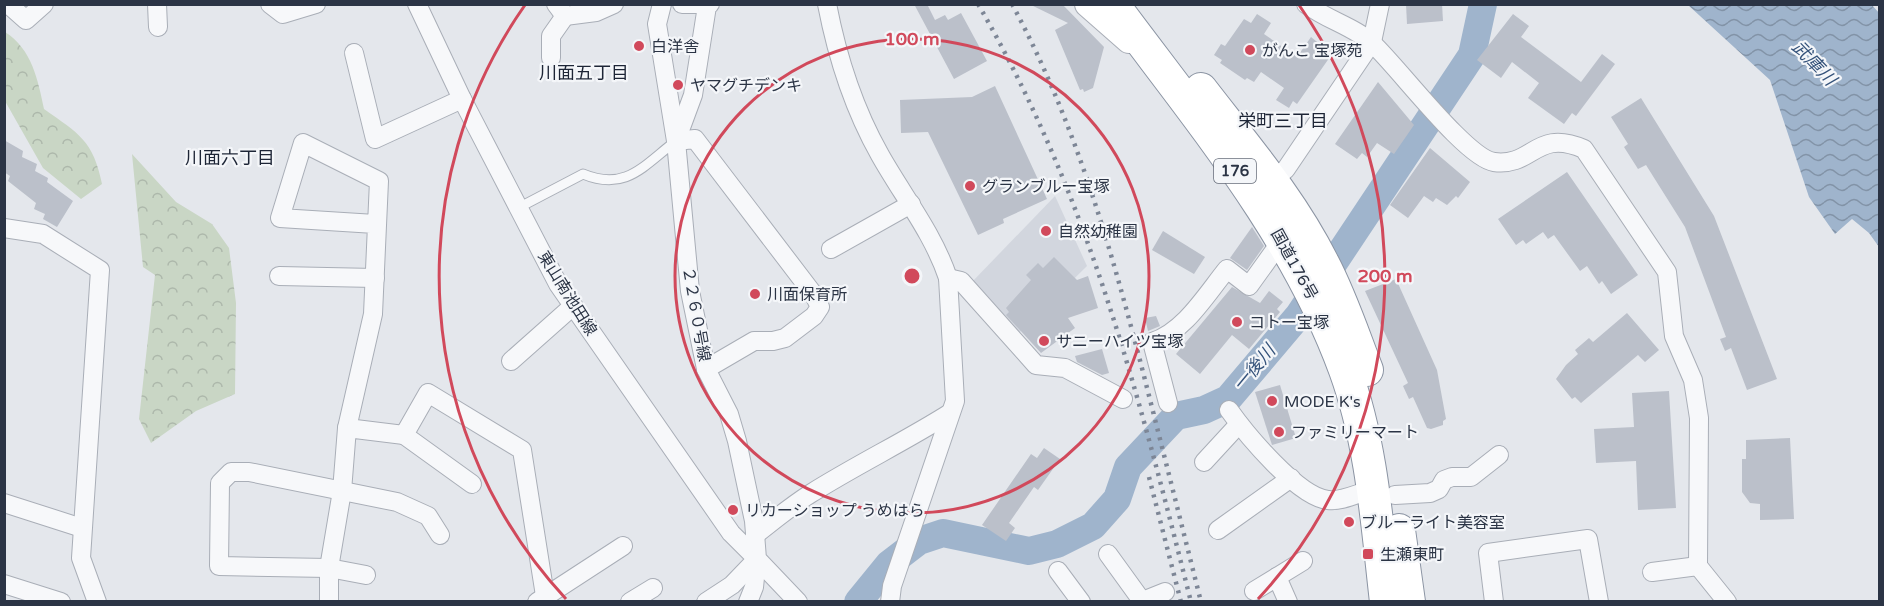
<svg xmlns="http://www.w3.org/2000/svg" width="1884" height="606" viewBox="0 0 1884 606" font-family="'Varela Round','Noto Sans JP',sans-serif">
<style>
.built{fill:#d2d6de}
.forest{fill:url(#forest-crowns)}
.water{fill:url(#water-waves)}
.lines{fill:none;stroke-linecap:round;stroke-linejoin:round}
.river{stroke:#9fb4cc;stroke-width:28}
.building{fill:#bbc0ca}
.lane-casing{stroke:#a9aeb7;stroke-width:11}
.street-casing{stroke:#a9aeb7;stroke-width:20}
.secondary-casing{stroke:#a9aeb7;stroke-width:28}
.highway-casing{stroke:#8b94a3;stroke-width:34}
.lane{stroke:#f7f8fa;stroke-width:9}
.street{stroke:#f7f8fa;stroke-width:18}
.secondary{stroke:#fff;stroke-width:26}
.highway{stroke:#fff;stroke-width:32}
.rail{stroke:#7d8696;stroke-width:4.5;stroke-dasharray:3 6;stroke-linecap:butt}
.ring{fill:none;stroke:#d1495b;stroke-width:3}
.poi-dot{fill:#d1495b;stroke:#f4f6f9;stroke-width:2}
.labels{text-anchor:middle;stroke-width:4.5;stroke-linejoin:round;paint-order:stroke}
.shield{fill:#f4f6f9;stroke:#676e7b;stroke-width:1.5}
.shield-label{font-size:15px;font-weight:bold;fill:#2b3445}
.poi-label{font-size:16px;fill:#2b3445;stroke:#f4f6f9;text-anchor:start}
.street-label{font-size:16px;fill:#2b3445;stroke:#f4f6f9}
.water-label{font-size:18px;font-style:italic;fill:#34527a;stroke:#f4f6f9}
.neighbourhood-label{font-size:18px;fill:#1d2536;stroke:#f4f6f9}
.centre{fill:#d1495b;stroke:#f4f6f9;stroke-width:3}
.ring-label{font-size:18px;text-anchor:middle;font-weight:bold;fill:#d1495b;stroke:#f4f6f9;stroke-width:4.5;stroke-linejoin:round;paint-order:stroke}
</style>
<defs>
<pattern id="forest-crowns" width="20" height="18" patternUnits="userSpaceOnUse" patternTransform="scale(1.5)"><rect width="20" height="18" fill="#c9d6c5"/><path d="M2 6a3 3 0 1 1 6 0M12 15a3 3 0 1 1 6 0" fill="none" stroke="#adb8ab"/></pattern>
<pattern id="water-waves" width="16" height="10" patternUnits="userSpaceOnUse" patternTransform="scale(1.5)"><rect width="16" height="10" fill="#9fb4cc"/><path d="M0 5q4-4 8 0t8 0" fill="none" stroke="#8293a7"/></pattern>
</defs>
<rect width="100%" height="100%" fill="#e4e7ec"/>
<polygon class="built" points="1055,196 1087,266 1018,334 971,283"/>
<g class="forest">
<path d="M5,32C32,49 38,80 44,109C79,134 93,140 102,184L81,199L43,168L5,101Z"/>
<polygon points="132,154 176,202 212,224 229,248 236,303 235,394 196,411 151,443 139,419 155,275 143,267"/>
</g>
<polygon class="water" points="1871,4 1880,14 1879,247 1869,233 1852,219 1835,234 1809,197 1770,80 1688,5"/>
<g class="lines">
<polyline class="river" points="858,602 889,564 919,541 943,533 1029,551 1057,544 1093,526 1117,499 1128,467 1176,416 1204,410 1228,399 1299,315 1472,55 1483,4"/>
</g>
<g class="building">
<polygon points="914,4 927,4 935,20 945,15 948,20 961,13 987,61 954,79"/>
<polygon points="1029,4 1062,4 1104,47 1093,88 1084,92 1083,89 1080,90 1055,30 1068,23"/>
<polygon points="1406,4 1442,4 1443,21 1407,24"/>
<polygon points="1257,14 1271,23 1264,34 1297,57 1311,37 1332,54 1297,104 1293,101 1289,108 1276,100 1284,88 1261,72 1254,82 1247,78 1245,80 1220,63 1222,60 1214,55 1221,44 1225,46 1244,19 1251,23"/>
<polygon points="1513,14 1529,26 1521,37 1581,82 1602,54 1615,64 1576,116 1572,113 1564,124 1528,98 1539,83 1512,62 1501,78 1477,60"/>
<polygon points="1378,82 1414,125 1394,154 1377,143 1367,157 1362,153 1357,159 1335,144"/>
<polygon points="995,86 1047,199 1003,219 1004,223 978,235 928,132 901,133 900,100 972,97"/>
<polygon points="1641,98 1714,216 1777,379 1747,390 1731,348 1725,351 1720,339 1726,337 1685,227 1646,165 1638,169 1624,147 1628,144 1611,117"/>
<polygon points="4,140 23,151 22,157 37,164 35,171 48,178 47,182 73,201 57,227 43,219 45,214 34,209 36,203 8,181 10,176 4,172"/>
<polygon points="1430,148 1470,182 1458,198 1456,196 1447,205 1436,198 1433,202 1424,196 1408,218 1390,205"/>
<polygon points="1567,172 1638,275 1611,294 1602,281 1599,284 1587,266 1580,271 1554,235 1548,239 1543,232 1526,244 1523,240 1516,245 1498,219"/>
<polygon points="1252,227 1264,246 1247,270 1230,258"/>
<polygon points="1163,231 1205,257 1194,274 1152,250"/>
<polygon points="1054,257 1077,280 1088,276 1098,308 1068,318 1075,328 1041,353 1006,315 1009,312 1006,308 1031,280 1026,275 1038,263 1043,268"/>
<polygon points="1396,279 1437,370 1446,419 1443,421 1443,425 1431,429 1427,428 1413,397 1409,399 1403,386 1408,383 1365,291"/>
<polygon points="1232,287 1260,303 1269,291 1283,302 1277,309 1280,312 1249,349 1232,335 1200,374 1176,354"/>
<polygon points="1627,313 1659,350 1645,362 1638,355 1581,403 1575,397 1572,399 1556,379 1566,365 1578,354 1575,350 1589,338 1593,342"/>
<polygon points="1156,316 1160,326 1148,331 1145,318"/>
<polygon points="1102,349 1109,373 1102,375 1077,362 1075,356"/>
<polygon points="1280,385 1296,438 1272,445 1255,392"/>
<polygon points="1669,391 1676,508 1638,510 1636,461 1596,463 1594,429 1634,427 1632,393"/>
<polygon points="1790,438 1794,519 1760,520 1760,504 1750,503 1742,492 1742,459 1746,459 1746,440"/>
<polygon points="1044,448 1060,459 1038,490 1034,487 1009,523 1015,528 1006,541 982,525 1031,454 1037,458"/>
</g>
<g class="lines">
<defs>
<path id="lane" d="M518,208L583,174C626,192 644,165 676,141"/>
<g id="street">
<polyline points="8,4 26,20 44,4"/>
<polyline points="157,4 158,27"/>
<polyline points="270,4 283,14 316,4"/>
<polyline points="417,4 462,99 558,284 731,533 757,559"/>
<polyline points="556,4 565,16 596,12 614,4"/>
<polyline points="662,4 657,24 676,141 690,291 706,369 729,414 737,441 754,521 757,559 798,602"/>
<polyline points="682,4 710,4"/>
<path d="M827,4C837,56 854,109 880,155C903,196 933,233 948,278"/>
<path d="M1306,4C1327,20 1355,27 1373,44C1398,67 1466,158 1494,162C1534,167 1535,128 1584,149L1667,272L1674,336L1693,380L1699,418L1698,566L1727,602"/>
<polyline points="354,53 375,139 462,99"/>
<polyline points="551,58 551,36 565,16"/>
<polyline points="1267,185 1286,169 1372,42 1380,4"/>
<polyline points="4,228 43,234 100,270 81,558 97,602"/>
<polyline points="831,249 911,204"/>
<polyline points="279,276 375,278"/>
<polyline points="511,361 573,306"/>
<polyline points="706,369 754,341 773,341 785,338 814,316 820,307 814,295 695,139 676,141 693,95 707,6"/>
<path d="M1168,403L1152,342C1184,332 1206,295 1227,269L1249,286L1282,240"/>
<path d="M1229,410C1246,434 1298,497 1328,500C1342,502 1360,492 1374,489"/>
<polyline points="347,428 373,314 379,181 303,143 280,218 375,224"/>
<polyline points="404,435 472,484"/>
<polyline points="1204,462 1239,424"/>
<polyline points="1395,495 1430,493 1439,489 1444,480 1452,477 1471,477 1499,455"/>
<polyline points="4,503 82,528"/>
<polyline points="1218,530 1291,478"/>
<path d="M755,535C773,521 791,506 810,494C856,465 904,442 950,413"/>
<polyline points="1108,554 1142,601"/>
<polyline points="1058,571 1081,602"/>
<polyline points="1652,572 1698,566"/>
<polyline points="366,575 329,568 219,566 220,483 231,472 249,472 397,502 428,516 440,535"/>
<polyline points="1277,577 1288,602"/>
<polyline points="4,584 61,602"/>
<polyline points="1254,591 1303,561"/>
<polyline points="329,602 329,568 342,491 347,428 404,435 428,393 522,450 546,602"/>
<polyline points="537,602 623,546"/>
<polyline points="630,602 653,588"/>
<polyline points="706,602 732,585 757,559"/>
<polyline points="748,602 754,587 757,559"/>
<polyline points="890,602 892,586 955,401 948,278 961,281 1036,365 1065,368 1123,399"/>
<polyline points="1140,602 1165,592"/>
<polyline points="1494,602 1488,553 1588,539 1599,602"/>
</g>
<polyline id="secondary" points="1088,4 1129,40"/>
<g id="highway">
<path d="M1113,4C1199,120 1295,233 1345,370C1372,444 1377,524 1386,602"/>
<path d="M1201,89C1244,145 1291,199 1323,263C1341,297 1353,334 1367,370"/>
<polyline points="1399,530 1409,602"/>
</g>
</defs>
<use href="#lane" class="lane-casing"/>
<use href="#street" class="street-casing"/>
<use href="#secondary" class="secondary-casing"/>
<use href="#highway" class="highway-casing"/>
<use href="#lane" class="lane"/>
<use href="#street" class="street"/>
<use href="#secondary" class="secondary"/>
<use href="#highway" class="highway"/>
<g class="rail">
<path d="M978,4C1088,194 1138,392 1191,602"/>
<path d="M1012,4C1075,121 1111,248 1144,376C1163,451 1182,526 1201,602"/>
<polyline points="1149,477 1181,602"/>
</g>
</g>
<g class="ring">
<circle cx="912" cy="276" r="237"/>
<path d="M566 599A473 473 0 0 1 525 5M1299 5A473 473 0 0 1 1258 599"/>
</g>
<g class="poi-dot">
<circle cx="639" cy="46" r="6"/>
<circle cx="1250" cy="50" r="6"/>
<circle cx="678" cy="85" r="6"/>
<circle cx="970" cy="186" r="6"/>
<circle cx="1046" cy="231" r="6"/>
<circle cx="755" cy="294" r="6"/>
<circle cx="1237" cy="322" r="6"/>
<circle cx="1044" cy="341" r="6"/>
<circle cx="1272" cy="401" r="6"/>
<circle cx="1279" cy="432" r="6"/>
<circle cx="733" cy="510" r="6"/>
<circle cx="1349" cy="522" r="6"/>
<rect x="1362" y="548" width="12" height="12" rx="3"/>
</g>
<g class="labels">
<rect class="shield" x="1214" y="159" width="42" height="24" rx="4.5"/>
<g class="shield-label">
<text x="1235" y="176">176</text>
</g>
<g class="poi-label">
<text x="651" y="52">白洋舎</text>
<text x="1262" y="56">がんこ 宝塚苑</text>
<text x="690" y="91">ヤマグチデンキ</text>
<text x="982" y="192">グランブルー宝塚</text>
<text x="1058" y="237">自然幼稚園</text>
<text x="767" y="300">川面保育所</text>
<text x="1249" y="328">コトー宝塚</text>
<text x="1056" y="347">サニーハイツ宝塚</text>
<text x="1284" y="407">MODE K's</text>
<text x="1291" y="438">ファミリーマート</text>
<text x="745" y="516">リカーショップ うめはら</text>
<text x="1361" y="528">ブルーライト美容室</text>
<text x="1380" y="560">生瀬東町</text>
</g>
<g class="street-label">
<text transform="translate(1295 264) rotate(61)" y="6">国道176号</text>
<text transform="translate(568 293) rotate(58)" y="6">東山南池田線</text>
<text transform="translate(697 314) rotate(80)" y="6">２２６０号線</text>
</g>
<g class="water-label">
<text transform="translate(1814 63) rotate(46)" y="6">武庫川</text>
<text transform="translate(1254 368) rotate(-50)" y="6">一後川</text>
</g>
<g class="neighbourhood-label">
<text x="584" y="79">川面五丁目</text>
<text x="1283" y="127">栄町三丁目</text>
<text x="230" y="164">川面六丁目</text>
</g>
</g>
<circle cx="912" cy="276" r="9" class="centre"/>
<g class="ring-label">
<text x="912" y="45">100 m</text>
<text x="1385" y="282">200 m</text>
</g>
<rect width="1884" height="606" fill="none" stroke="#2b3445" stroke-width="12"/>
</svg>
